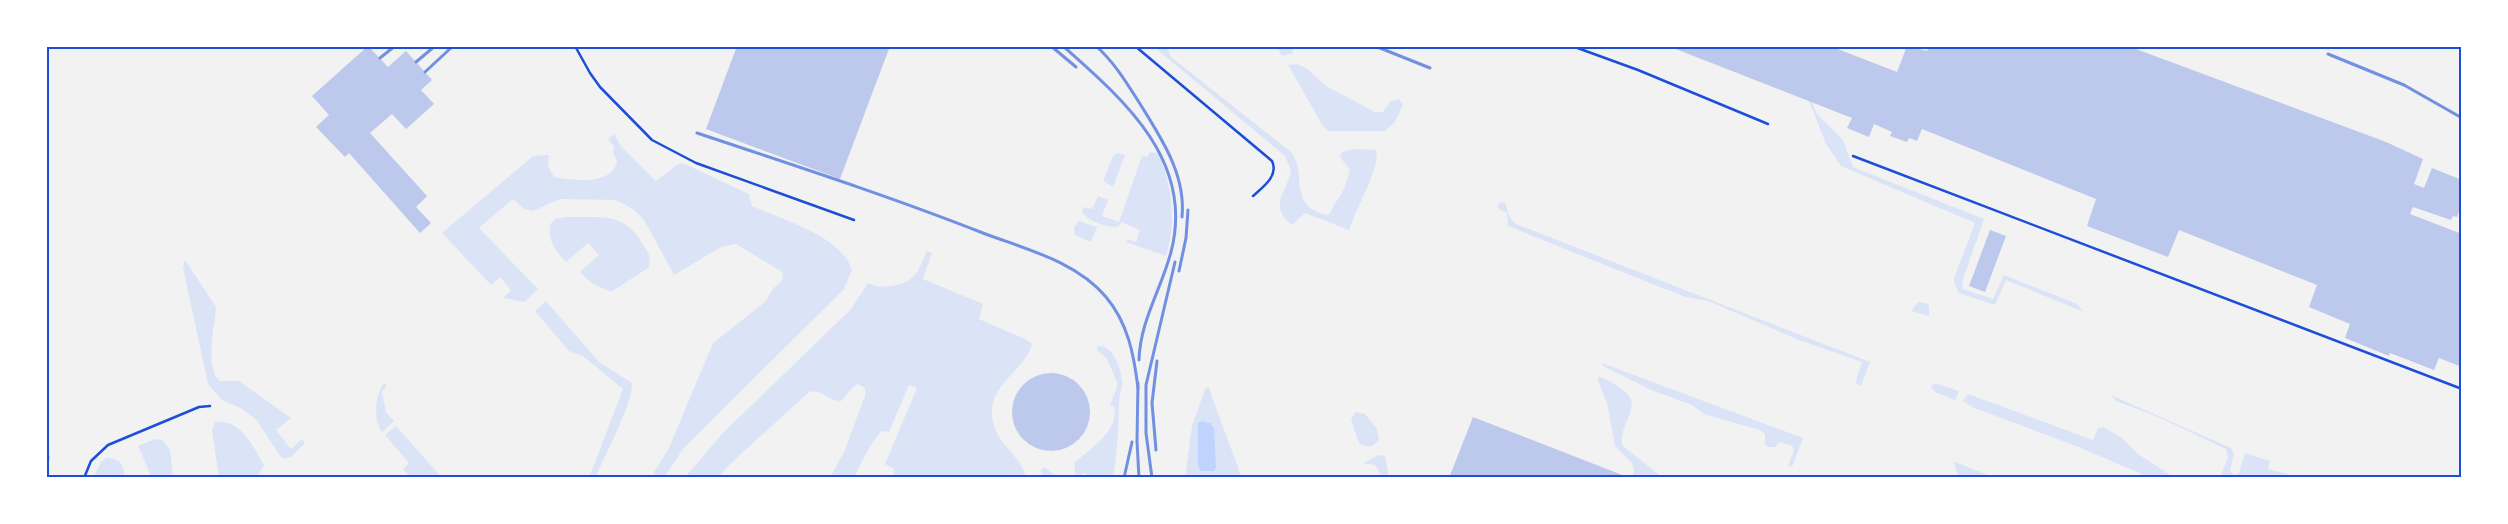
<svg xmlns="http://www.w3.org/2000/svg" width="2508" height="524" viewBox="0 0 2508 524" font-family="'PT Serif',serif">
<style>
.green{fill:#dbe4f7;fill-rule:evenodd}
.water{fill:#bfd3fe}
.building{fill:#bdc9ec}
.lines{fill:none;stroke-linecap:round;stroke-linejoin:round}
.service{stroke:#1d4ed8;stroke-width:2.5}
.rail{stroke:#7290e2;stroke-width:3}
.neatline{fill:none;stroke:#1d4ed8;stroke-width:2}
</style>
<rect width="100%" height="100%" fill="#f2f2f2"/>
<g class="green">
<path d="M1158,46H1167L1171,57L1291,152C1308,174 1287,205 1326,215L1329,214L1345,187L1350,170L1340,157L1342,152L1354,149L1376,150C1382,164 1354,213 1349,230L1305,213L1292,225C1267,204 1287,194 1291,170L1285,156L1159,51Z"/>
<polygon points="1277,46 1292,46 1293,53 1282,56"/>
<polygon points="1297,64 1306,68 1326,86 1375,112 1383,112 1391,101 1399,99 1403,105 1395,122 1385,131 1329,131 1323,126 1288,65"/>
<polygon points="1809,101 1812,102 1817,114 1843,140 1853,167 1984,219 1962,282 1963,289 1993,299 2004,275 2077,304 2084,312 2006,280 1995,305 1959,293 1955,285 1954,278 1975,223 1841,166 1826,144"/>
<path d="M614,134L621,146L656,181L678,164H685L749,194L752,206C781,219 842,236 852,270L844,289L683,449L664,478H655L654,472L668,450L713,343L765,302L772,290L783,279L782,272L736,244L721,247L674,275L644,220L634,210L624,204L615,200L560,199L533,211L524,209L513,199L479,228L538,289L525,302L503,298L511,290L500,277L491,285L442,233L533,156L549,155L548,166L554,177C573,180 611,186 617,162L613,153L614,147L608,139Z"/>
<path d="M1150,152L1159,154C1172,187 1177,221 1166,256L1126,242L1128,239L1136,242L1140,230L1121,222L1119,226C1109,229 1087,221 1082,212L1083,207L1092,209L1098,196L1108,200L1102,216L1119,222L1142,156L1147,157Z"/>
<polygon points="1117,153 1125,155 1113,187 1103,181 1113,156"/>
<polygon points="1505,202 1510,218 1516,224 1870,362 1861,386 1855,383 1862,362 1799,340 1708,301 1686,297 1635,277 1508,226 1507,213 1497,208 1499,203"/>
<path d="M565,217C601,218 624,210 644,246C649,253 652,260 648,268L611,292L593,284L580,272L599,255L588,243L566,262C556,252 546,239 551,223L556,219Z"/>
<polygon points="1079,221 1097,227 1091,242 1075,235 1074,227"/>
<path d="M927,251L932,253L923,279L983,304L979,319L1027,340L1032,344C1025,373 982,385 994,426C1000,446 1022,457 1026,478H894V469L885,464L917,388L909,385L889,432L882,431C876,434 856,470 855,478H830L844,452L865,396V388L858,384L853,387L841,401C829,402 821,388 809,392L729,465L718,478H684L724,432L851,309L868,283C879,290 905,286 914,276C920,270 923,259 927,251Z"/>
<path d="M185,260L216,307C215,326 204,368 220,381H239L291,418L276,430L291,449L302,439L305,443L291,457L285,459L280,456L256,419L240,408L222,400L208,384L183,268Z"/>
<path d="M546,301L599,362L632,383C633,403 604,457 595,478H589L623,389L583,356L569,351L535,311Z"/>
<polygon points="1918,302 1926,303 1929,306 1929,316 1911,311"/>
<path d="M1098,346C1113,344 1121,369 1122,381C1123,387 1120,393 1119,400C1119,427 1117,451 1113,478H1089L1085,473L1076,478L1074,463C1090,449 1120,431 1114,406L1110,405L1118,384L1107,359L1097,350Z"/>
<polygon points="1602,363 1803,438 1792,467 1788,466 1794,450 1792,446 1780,442 1775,447 1768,447 1765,444 1765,434 1760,430 1704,414 1692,405 1651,390 1603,366"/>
<path d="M1599,377C1606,379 1614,383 1620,388C1648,405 1616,425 1623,446L1663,478H1632L1634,471L1632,463L1615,446L1607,403L1597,379Z"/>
<path d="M384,383L387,386L382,392L386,412L394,421L382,432C373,420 375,394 384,383Z"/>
<polygon points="1935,383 1959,391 1955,400 1935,392 1931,387"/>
<path d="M1209,387L1212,397L1242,478H1185L1192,426L1205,389ZM1200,422H1208L1213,426L1216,467L1199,468L1198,427Z"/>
<polygon points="1968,394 2093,440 2098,428 2103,427 2122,438 2138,454 2175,478 2151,478 2081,448 1972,407 1963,401"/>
<polygon points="2111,395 2231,448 2234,454 2230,471 2234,475 2239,473 2245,453 2270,461 2268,469 2302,478 2220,478 2228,457 2226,449 2158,417 2116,401"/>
<path d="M1355,412L1365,414L1377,429L1379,439C1375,447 1366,449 1359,443L1351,420Z"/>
<path d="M215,422C242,419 253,447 264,465L257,478H219L212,430Z"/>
<polygon points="396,426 442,478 411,478 403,469 409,463 385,435"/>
<polygon points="155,439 162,440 170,450 173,478 152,478 138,446"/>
<polygon points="1379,455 1385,456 1389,478 1383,478 1375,465 1363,463"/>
<path d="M106,458C121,458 123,464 125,478H93L101,462Z"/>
<polygon points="1953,461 1995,478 1959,478"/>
<polygon points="1045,467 1057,478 1044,478 1040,470"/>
</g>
<polygon class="water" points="1202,421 1210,423 1214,428 1216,467 1214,471 1201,471 1198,465 1198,423"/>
<g class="building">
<polygon points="368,46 388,67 406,51 432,80 421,90 434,104 406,129 392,114 370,133 427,196 416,207 431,223 420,233 349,153 345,157 316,127 329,115 312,96"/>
<polygon points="737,46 890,46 840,179 706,129"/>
<polygon points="1668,46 1830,46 1897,72 1907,46 1927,51 1929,46 2128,46 2386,142 2423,159 2414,184 2424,188 2432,168 2462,180 2462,204 2457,217 2453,216 2451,220 2413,207 2410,214 2462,234 2462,367 2439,358 2434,370 2390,353 2389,356 2345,338 2350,324 2309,307 2317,285 2179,230 2168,257 2087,226 2096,199 1922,129 1917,141 1909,138 1907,142 1890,136 1892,132 1874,124 1869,137 1847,128 1852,118"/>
<polygon points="1990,230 2006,236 1985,292 1969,286"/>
<circle cx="1051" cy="412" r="39"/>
<polygon points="1473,417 1630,478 1449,478"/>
<polygon points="46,447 50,457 46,475"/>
</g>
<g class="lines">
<g class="service">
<polyline points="575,46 590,73 600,87 652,140 696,163 854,220"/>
<path d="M1135,46L1272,161C1279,176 1263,187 1253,196"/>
<polyline points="1572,46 1638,70 1768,124"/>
<polyline points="1853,156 2462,389"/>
<polyline points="84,478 91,461 108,445 199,407 210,406"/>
</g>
<g class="rail">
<polyline points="1051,46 1076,67"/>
<path d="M1063,46C1124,100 1195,161 1171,252C1161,290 1140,321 1139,360"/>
<path d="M1096,46C1116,64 1128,85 1142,107C1163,141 1186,176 1182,217"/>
<polyline points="1375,46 1430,68"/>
<polyline points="2328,54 2404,85 2462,118"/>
<polyline points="380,58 395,46"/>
<polyline points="416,62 435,46"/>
<polyline points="425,72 453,46"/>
<path d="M697,133C793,165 889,196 983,233C1025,249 1076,261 1106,297C1128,323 1134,355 1138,388"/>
<polyline points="1179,271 1186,238 1188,210"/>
<polyline points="1138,383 1137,441 1139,478"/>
<polyline points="1156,450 1152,403 1157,361"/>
<polyline points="1124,478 1132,442"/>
<polyline points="1152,478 1146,433 1146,385 1175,262"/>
</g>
</g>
<rect width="2508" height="524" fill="none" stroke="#ffffff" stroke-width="95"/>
<rect x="48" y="48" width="2412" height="428" class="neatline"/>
</svg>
